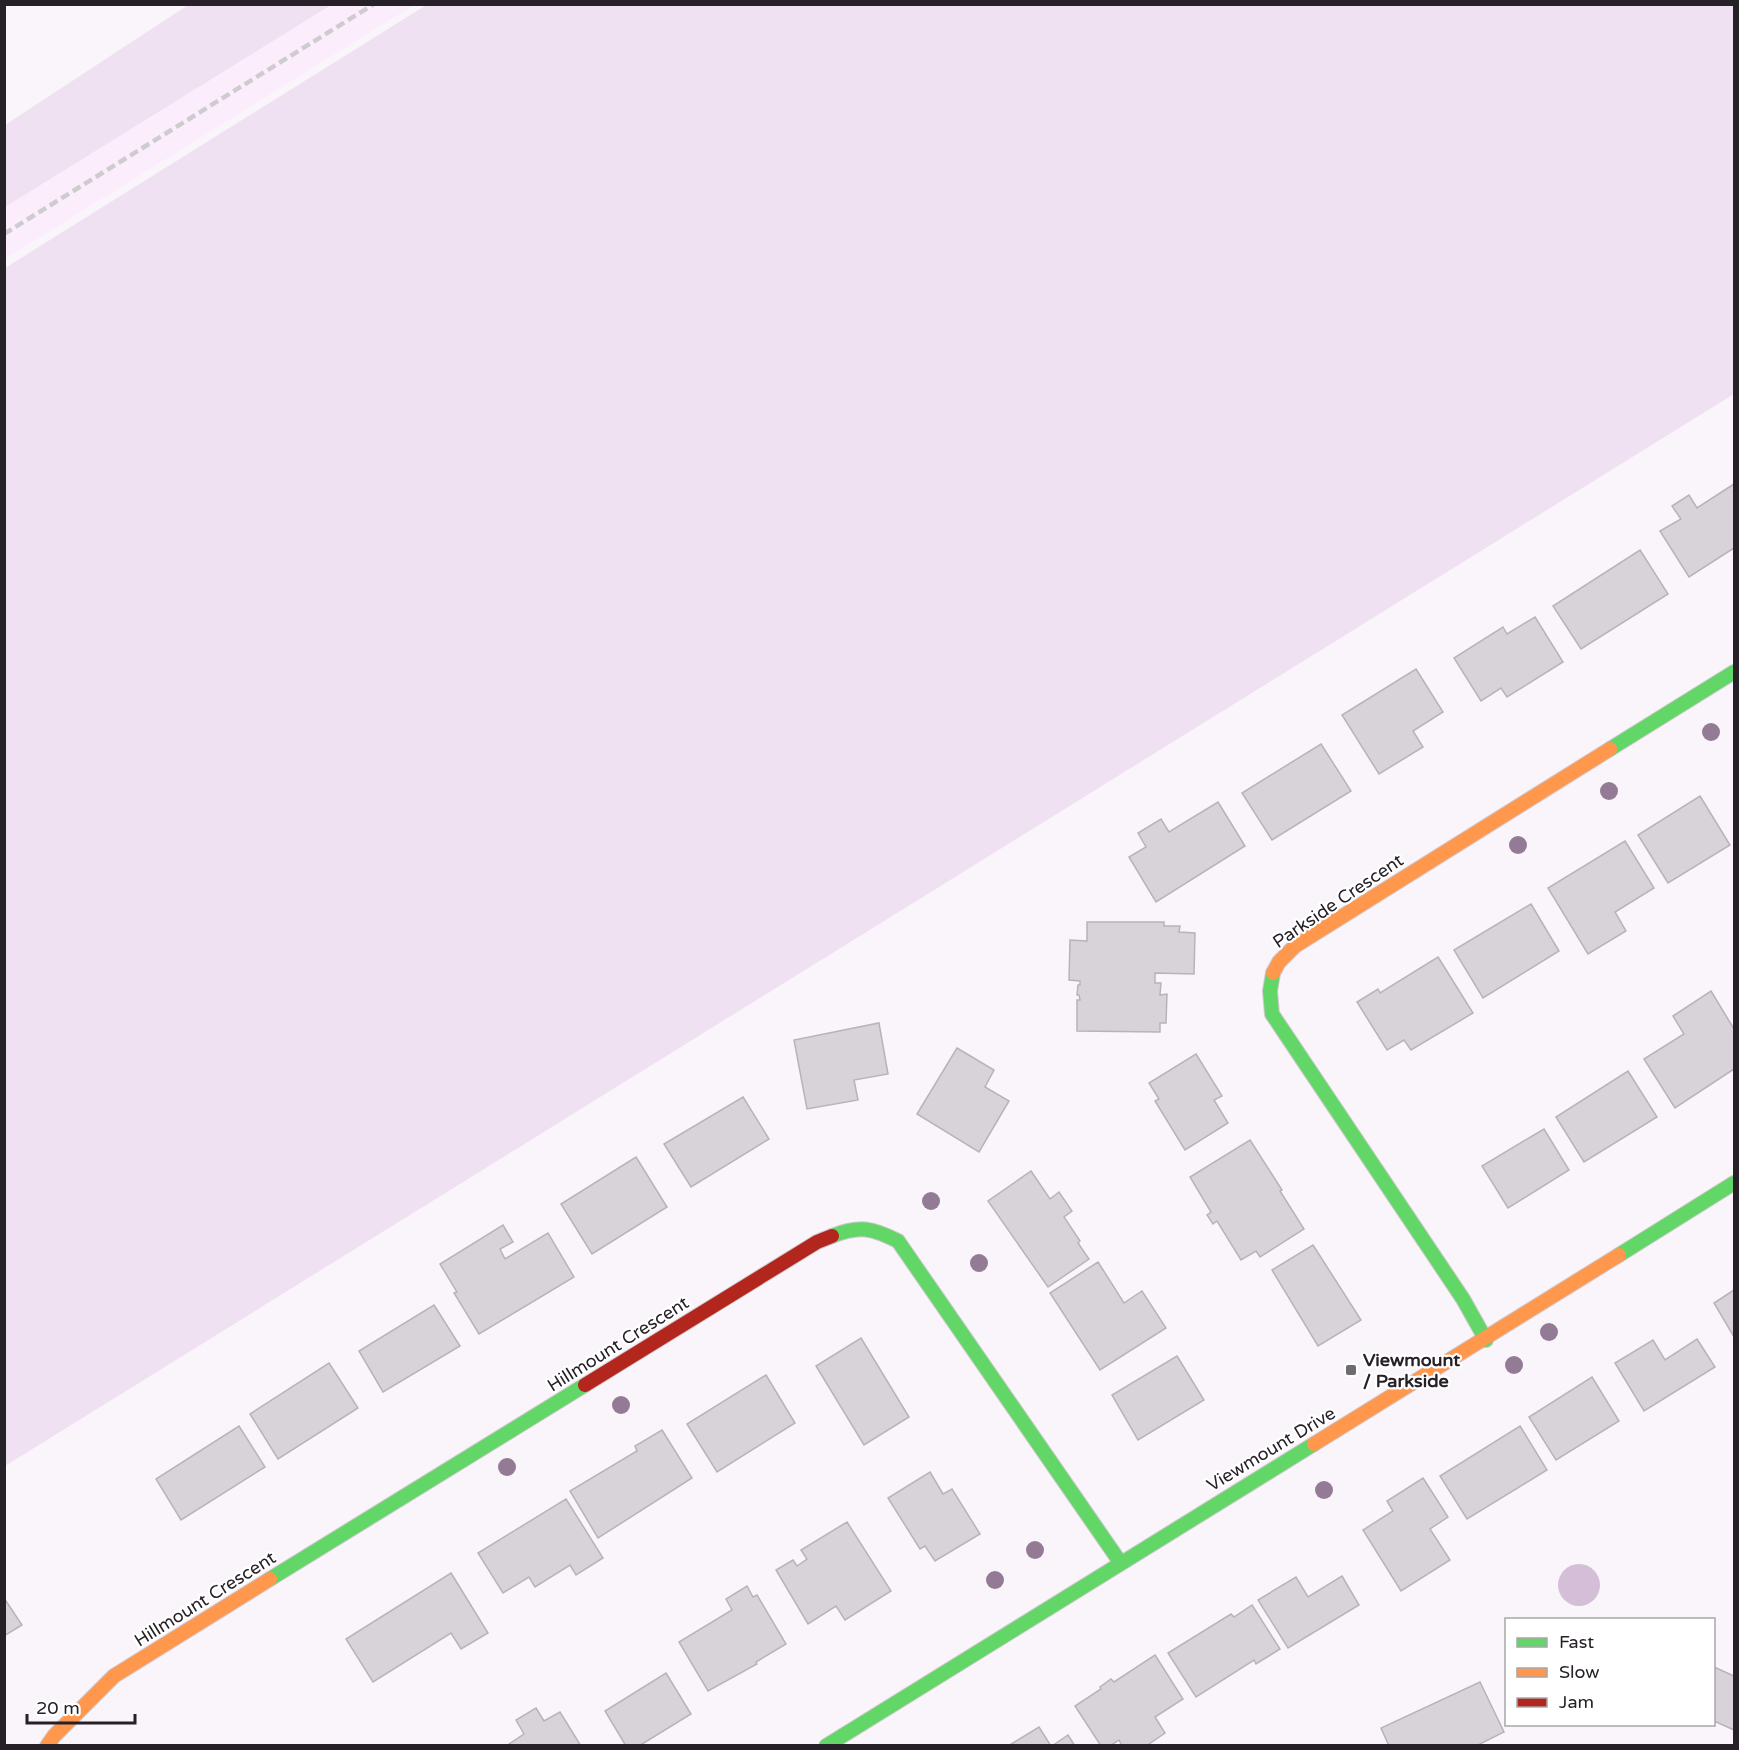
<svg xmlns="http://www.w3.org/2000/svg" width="1739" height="1750" viewBox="0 0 1739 1750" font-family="'Varela Round',sans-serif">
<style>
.built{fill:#fbedfc}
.green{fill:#f0e1f2}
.water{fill:#d4bed8}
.building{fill:#d8d3d8;stroke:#b8b3b9;stroke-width:1.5}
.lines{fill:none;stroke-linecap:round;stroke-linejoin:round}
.fast-casing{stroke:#cfcacf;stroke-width:16}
.slow-casing{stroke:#cfcacf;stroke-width:16}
.jam-casing{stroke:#cfcacf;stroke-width:16}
.fast{stroke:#63d668;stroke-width:14}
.slow{stroke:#ff974d;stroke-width:14}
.jam{stroke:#b3261e;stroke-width:14}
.rail{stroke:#ceccce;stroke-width:4.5;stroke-dasharray:9 4.5;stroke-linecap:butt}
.tree{fill:#937b96}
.poi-dot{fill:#706b71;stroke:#fff;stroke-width:2}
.labels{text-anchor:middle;stroke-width:4.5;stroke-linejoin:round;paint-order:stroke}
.street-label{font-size:18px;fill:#262127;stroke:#fff}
.poi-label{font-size:18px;font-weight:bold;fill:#262127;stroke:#fff;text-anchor:start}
</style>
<rect width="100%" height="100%" fill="#faf5fa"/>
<polygon class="built" points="325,5 414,5 5,259 5,202"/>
<g class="green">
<polygon points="428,4 1734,5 1734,394 5,1466 5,268"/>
<polygon points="188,5 331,5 5,207 5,125"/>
</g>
<circle class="water" cx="1579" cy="1585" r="21"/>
<g class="building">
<polygon points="1734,484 1734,548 1689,577 1660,531 1681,519 1672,506 1689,495 1697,508"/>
<polygon points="1640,550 1668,594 1581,649 1553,606"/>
<polygon points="1535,617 1563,662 1507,697 1501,688 1481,701 1454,658 1503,627 1507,634"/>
<polygon points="1416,669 1443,712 1413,731 1423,747 1379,774 1342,715"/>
<polygon points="1321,744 1351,791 1272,840 1242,793"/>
<polygon points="1700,796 1730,845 1668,883 1638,835"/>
<polygon points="1218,802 1245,846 1156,902 1129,857 1146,847 1138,833 1161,819 1169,832"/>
<polygon points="1625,841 1654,888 1615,912 1626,931 1588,954 1548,888"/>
<polygon points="1531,904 1559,951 1483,998 1454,950"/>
<polygon points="1087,922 1164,922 1164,926 1180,926 1179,932 1195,933 1194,974 1155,973 1155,983 1161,983 1160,995 1167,994 1166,1023 1160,1023 1160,1032 1077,1031 1077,1000 1080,1000 1079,995 1077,995 1078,985 1080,985 1080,981 1069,980 1070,940 1087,941"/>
<polygon points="1438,957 1473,1013 1411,1050 1404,1040 1387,1050 1357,1002 1378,989 1380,993"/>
<polygon points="1711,991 1734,1029 1734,1069 1675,1108 1644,1059 1684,1034 1673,1016"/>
<polygon points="879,1023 888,1074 854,1080 858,1100 807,1109 794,1040"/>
<polygon points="957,1048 994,1070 985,1087 1009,1101 979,1152 917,1114"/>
<polygon points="1196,1054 1222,1096 1214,1100 1228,1123 1185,1150 1155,1101 1159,1099 1149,1083"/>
<polygon points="1628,1071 1657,1117 1584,1162 1556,1117"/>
<polygon points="743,1097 769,1139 691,1187 664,1144"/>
<polygon points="1544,1129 1569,1170 1508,1208 1482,1166"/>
<polygon points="1250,1140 1282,1190 1280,1191 1304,1229 1260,1257 1256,1251 1241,1260 1217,1221 1213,1224 1207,1215 1211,1212 1190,1177"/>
<polygon points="636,1157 667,1207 592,1254 561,1204"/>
<polygon points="1031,1171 1050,1199 1059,1192 1072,1211 1064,1217 1080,1241 1078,1243 1089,1259 1048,1287 988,1201"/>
<polygon points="503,1225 513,1242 500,1249 505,1259 548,1233 574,1277 479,1334 454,1293 457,1292 440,1264"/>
<polygon points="1313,1245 1361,1320 1318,1346 1272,1270"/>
<polygon points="1098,1262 1124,1303 1142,1291 1166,1328 1100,1370 1050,1293"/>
<polygon points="1734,1290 1734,1337 1714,1303"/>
<polygon points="434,1305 460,1346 383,1392 359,1351"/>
<polygon points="861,1338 909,1417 864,1445 816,1366"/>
<polygon points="1697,1339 1715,1367 1644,1411 1615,1363 1653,1340 1665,1360"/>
<polygon points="1177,1356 1204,1400 1138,1440 1112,1395"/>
<polygon points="329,1363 358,1408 278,1459 250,1414"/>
<polygon points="766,1375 795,1423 717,1472 687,1424"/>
<polygon points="1592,1377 1619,1421 1556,1460 1529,1417"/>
<polygon points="239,1426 265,1467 181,1520 156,1479"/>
<polygon points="1520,1426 1547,1470 1467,1519 1440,1476"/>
<polygon points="662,1430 692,1478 598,1538 570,1491 637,1451 635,1446"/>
<polygon points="930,1472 943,1494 952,1489 980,1534 935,1561 925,1546 920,1549 888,1498"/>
<polygon points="1423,1478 1448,1517 1430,1529 1450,1560 1401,1591 1363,1530 1393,1511 1387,1501"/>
<polygon points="566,1499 603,1558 576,1575 570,1565 535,1587 529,1577 503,1593 478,1553"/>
<polygon points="847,1522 891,1591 845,1620 836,1606 808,1624 776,1570 793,1560 797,1566 807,1559 801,1550"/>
<polygon points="451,1573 488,1633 461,1649 451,1633 373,1682 346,1639"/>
<polygon points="1342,1576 1359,1605 1288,1648 1258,1600 1296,1577 1308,1597"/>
<polygon points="747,1586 753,1597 757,1595 786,1644 756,1662 757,1664 708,1691 679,1642 732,1610 726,1599"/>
<polygon points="4,1598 22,1625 4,1636"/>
<polygon points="1252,1605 1280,1649 1256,1664 1254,1660 1196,1697 1168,1653 1231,1614 1234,1617"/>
<polygon points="1155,1655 1183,1699 1155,1717 1165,1733 1146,1746 1122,1746 1119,1740 1110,1746 1101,1746 1075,1706 1101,1689 1100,1687 1111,1679 1114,1682"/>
<polygon points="1714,1667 1734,1676 1734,1730 1714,1721"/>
<polygon points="666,1673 691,1714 639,1746 626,1746 605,1711"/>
<polygon points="1480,1682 1504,1732 1476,1746 1389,1746 1381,1728"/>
<polygon points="536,1708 544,1721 560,1712 581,1746 506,1746 524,1734 516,1720"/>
<polygon points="1039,1727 1051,1746 1008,1746"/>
<polygon points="1068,1735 1075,1746 1052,1746"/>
</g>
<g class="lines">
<defs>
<g id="fast">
<polyline points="1610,749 1734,672"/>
<polyline points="1273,973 1270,991 1272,1014 1463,1299 1486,1340"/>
<path d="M832,1236C860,1225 872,1228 898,1241L1120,1562"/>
<polyline points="1619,1255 1734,1183"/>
<polyline points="270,1579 585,1385"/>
<polyline points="826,1746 1314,1444"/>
</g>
<g id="slow">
<polyline points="1273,973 1279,962 1295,946 1610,749"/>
<polyline points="1314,1444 1619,1255"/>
<polyline points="47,1746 54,1736 114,1676 270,1579"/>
</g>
<polyline id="jam" points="585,1385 817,1242 832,1236"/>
</defs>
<use href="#fast" class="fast-casing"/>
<use href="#slow" class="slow-casing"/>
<use href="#jam" class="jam-casing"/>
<use href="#fast" class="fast"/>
<use href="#slow" class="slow"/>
<use href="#jam" class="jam"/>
<polyline class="rail" points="4,234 374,4"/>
</g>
<g class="tree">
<circle cx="1711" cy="732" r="9"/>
<circle cx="1609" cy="791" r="9"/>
<circle cx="1518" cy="845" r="9"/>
<circle cx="931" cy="1201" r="9"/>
<circle cx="979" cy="1263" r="9"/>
<circle cx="1549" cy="1332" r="9"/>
<circle cx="1514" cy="1365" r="9"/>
<circle cx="621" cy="1405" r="9"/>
<circle cx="507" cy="1467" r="9"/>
<circle cx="1324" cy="1490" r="9"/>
<circle cx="1035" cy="1550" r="9"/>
<circle cx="995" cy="1580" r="9"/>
</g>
<rect class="poi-dot" x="1345" y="1364" width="12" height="12" rx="3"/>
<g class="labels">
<g class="street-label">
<text transform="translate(1338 901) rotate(-34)" y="6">Parkside Crescent</text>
<text transform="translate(618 1344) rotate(-32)" y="6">Hillmount Crescent</text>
<text transform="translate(1271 1449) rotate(-31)" y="6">Viewmount Drive</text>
<text transform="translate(205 1599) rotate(-32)" y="6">Hillmount Crescent</text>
</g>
<g class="poi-label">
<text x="1363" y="1366">Viewmount<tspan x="1363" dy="21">/ Parkside</tspan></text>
</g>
</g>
<rect width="1739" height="1750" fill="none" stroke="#262127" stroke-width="12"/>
<rect x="1505" y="1618" width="210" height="108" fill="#ffffff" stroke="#a8a6a9" stroke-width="1.5"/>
<rect x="1517" y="1638" width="30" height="9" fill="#63d668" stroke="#a8a6a9" stroke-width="1.5"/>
<text x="1559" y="1648" font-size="18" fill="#262127">Fast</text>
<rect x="1517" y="1668" width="30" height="9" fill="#ff974d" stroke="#a8a6a9" stroke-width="1.5"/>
<text x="1559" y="1678" font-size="18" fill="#262127">Slow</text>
<rect x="1517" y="1698" width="30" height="9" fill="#b3261e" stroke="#a8a6a9" stroke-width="1.5"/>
<text x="1559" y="1708" font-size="18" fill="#262127">Jam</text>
<path d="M27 1714v9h108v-9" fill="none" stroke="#262127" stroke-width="3"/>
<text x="36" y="1714" font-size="18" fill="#262127" stroke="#ffffff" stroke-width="4.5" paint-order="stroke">20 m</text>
</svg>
